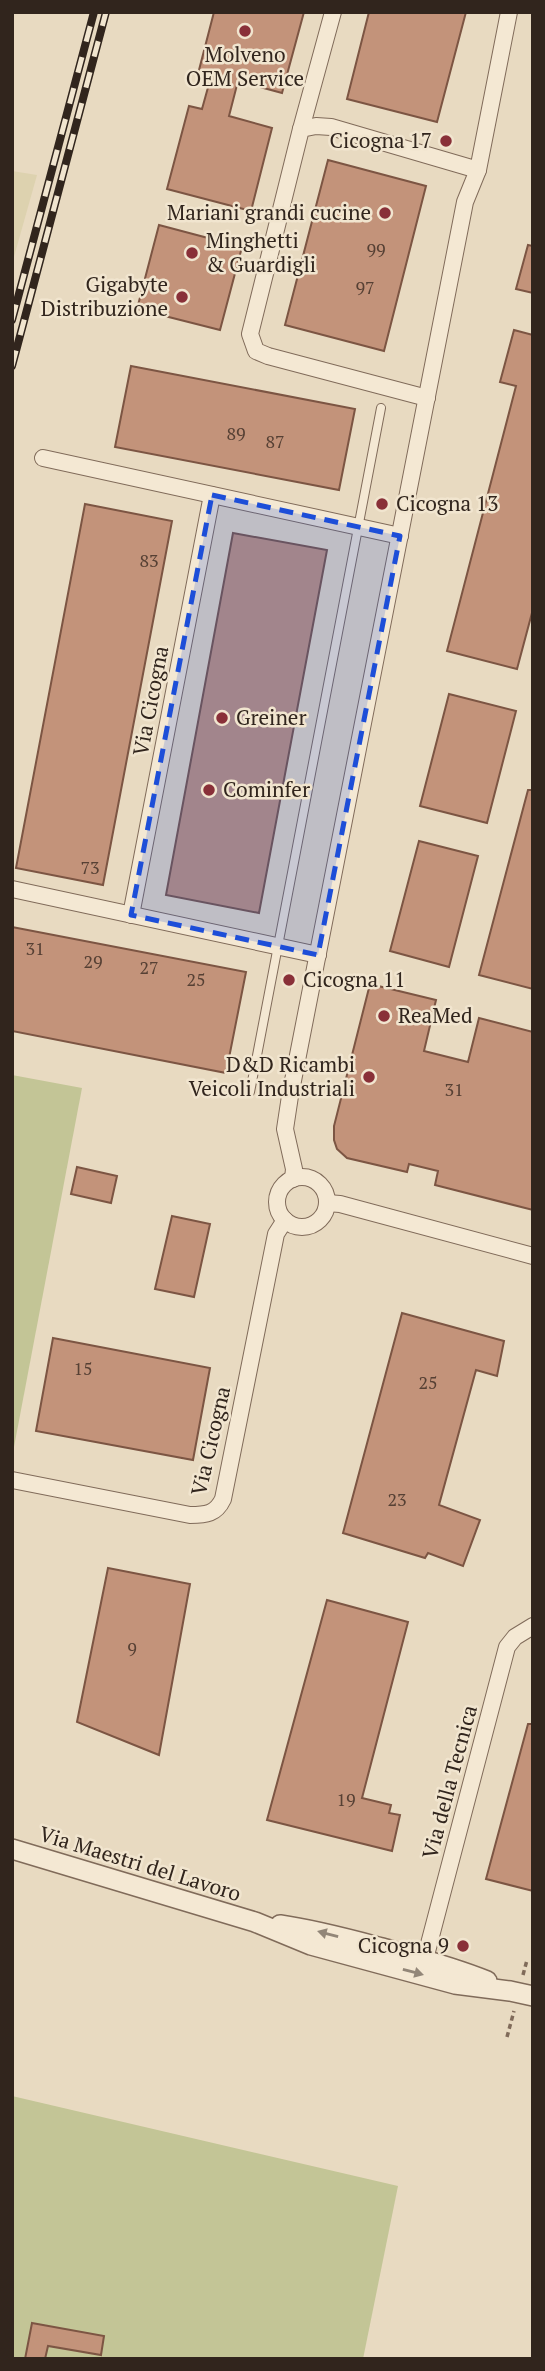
<svg xmlns="http://www.w3.org/2000/svg" width="545" height="2371" viewBox="0 0 545 2371" font-family="'PT Serif',serif">
<style>
.farmland{fill:#ddd2af}
.green{fill:#c3c596}
.building{fill:#c3937a;stroke:#7c5543;stroke-width:2}
.lines{fill:none;stroke-linecap:round;stroke-linejoin:round}
.service-casing{stroke:#806b5a;stroke-width:10}
.minor-casing{stroke:#806b5a;stroke-width:18}
.tertiary-casing{stroke:#806b5a;stroke-width:22}
.path{stroke:#806b5a;stroke-width:3.5;stroke-dasharray:5 3.5;stroke-linecap:butt}
.service{stroke:#f4e8d3;stroke-width:8}
.minor{stroke:#f4e8d3;stroke-width:16}
.tertiary{stroke:#f4e8d3;stroke-width:19}
.rail-casing{stroke:#31251d;stroke-width:8}
.rail{stroke:#f1e5cf;stroke-width:5;stroke-dasharray:16;stroke-linecap:butt}
.oneway{fill:#928678}
.marked{fill:#1d4ed8;fill-opacity:0.2;stroke:#1d4ed8;stroke-width:5;stroke-dasharray:14 9;stroke-linejoin:round}
.poi-dot{fill:#893038;stroke:#f1e5cf;stroke-width:2.5}
.labels{text-anchor:middle;stroke-width:5;stroke-linejoin:round;paint-order:stroke}
.number-label{font-size:18px;fill:#564034}
.poi-label{font-size:21px;fill:#31251d;stroke:#f1e5cf;text-anchor:start}
.street-label{font-size:21px;fill:#31251d;stroke:#f1e5cf}
</style>
<rect width="100%" height="100%" fill="#e8dac1"/>
<polygon class="farmland" points="12,171 37,175 12,264"/>
<g class="green">
<polygon points="12,1075 82,1088 14,1447 12,1447"/>
<polygon points="12,2096 398,2186 363,2359 12,2359"/>
</g>
<g class="building">
<polygon points="214,12 304,12 282,93 238,81 229,116 272,128 251,211 167,189 189,106 202,109 212,73 199,70"/>
<polygon points="369,12 466,12 437,122 347,99"/>
<polygon points="328,160 426,186 384,351 285,325"/>
<polygon points="159,225 242,247 220,330 137,309"/>
<polygon points="528,245 533,246 533,293 516,289"/>
<polygon points="514,330 533,335 533,609 517,669 447,651 516,386 500,382"/>
<polygon points="131,366 355,409 339,490 115,447"/>
<polygon points="85,504 172,521 103,885 16,868"/>
<polygon points="233,533 327,550 259,913 166,895"/>
<polygon points="449,694 516,711 487,823 420,806"/>
<polygon points="528,790 533,790 533,989 479,975"/>
<polygon points="419,841 478,856 449,967 390,951"/>
<polygon points="12,927 246,972 226,1073 12,1031"/>
<polygon points="370,984 436,1000 424,1051 468,1062 479,1018 533,1032 533,1210 435,1185 438,1171 409,1164 407,1172 347,1158 337,1149 334,1140 334,1126"/>
<polygon points="77,1167 117,1176 111,1203 71,1194"/>
<polygon points="172,1216 210,1224 194,1297 155,1289"/>
<polygon points="402,1313 504,1341 497,1376 476,1370 439,1505 480,1520 463,1566 428,1553 425,1558 343,1533"/>
<polygon points="53,1338 210,1368 193,1460 36,1431"/>
<polygon points="108,1568 190,1584 159,1755 77,1722"/>
<polygon points="327,1600 408,1622 362,1798 391,1805 389,1813 400,1815 392,1851 267,1820"/>
<polygon points="528,1724 533,1724 533,1891 486,1879"/>
<polygon points="32,2323 104,2336 101,2355 48,2346 45,2359 25,2359"/>
</g>
<g class="lines">
<defs>
<polyline id="service" points="250,1092 381,408"/>
<g id="minor">
<polyline points="301,129 333,12"/>
<polyline points="427,398 268,356 256,351 250,334 301,129 316,126 331,127 478,170"/>
<polyline points="43,458 400,536"/>
<polyline points="12,889 318,955"/>
<polyline points="131,915 212,495"/>
<circle cx="302" cy="1202" r="25"/>
<polyline points="293,1179 294,1169 285,1129 290,1096 465,202 478,170 509,12"/>
<polyline points="327,1203 340,1204 533,1256"/>
<path d="M12,1480L190,1515C206,1515 216,1514 223,1499L276,1234L285,1220"/>
<polyline points="425,1959 507,1647 515,1637 533,1626"/>
</g>
<g id="tertiary">
<polyline points="12,1849 255,1922 311,1945 455,1984 510,1991 533,1996"/>
<path d="M280,1925C315,1930 348,1939 382,1948C418,1958 453,1967 487,1981"/>
</g>
</defs>
<use href="#service" class="service-casing"/>
<use href="#minor" class="minor-casing"/>
<use href="#tertiary" class="tertiary-casing"/>
<g class="path">
<polyline points="523,1975 527,1960"/>
<polyline points="507,2037 514,2011"/>
</g>
<use href="#service" class="service"/>
<use href="#minor" class="minor"/>
<use href="#tertiary" class="tertiary"/>
<defs>
<g id="rail">
<polyline points="12,320 94,12"/>
<polyline points="12,366 106,12"/>
</g>
</defs>
<use href="#rail" class="rail-casing"/>
<use href="#rail" class="rail"/>
</g>
<defs><path id="oneway-solid" d="M-6-.8H1V-3.2L6.5 0L1 3.2V.8H-6Z" transform="scale(1.75)"/></defs>
<g class="oneway">
<use href="#oneway-solid" transform="translate(328 1934) rotate(-165)"/>
<use href="#oneway-solid" transform="translate(413 1972) rotate(15)"/>
</g>
<path class="marked" d="M212,495L400,536L318,955L131,915Z"/>
<g class="poi-dot">
<circle cx="245" cy="31" r="7"/>
<circle cx="446" cy="141" r="7"/>
<circle cx="385" cy="213" r="7"/>
<circle cx="192" cy="253" r="7"/>
<circle cx="182" cy="297" r="7"/>
<circle cx="382" cy="504" r="7"/>
<circle cx="222" cy="718" r="7"/>
<circle cx="209" cy="790" r="7"/>
<circle cx="289" cy="980" r="7"/>
<circle cx="384" cy="1016" r="7"/>
<circle cx="369" cy="1077" r="7"/>
<circle cx="463" cy="1946" r="7"/>
</g>
<g class="labels">
<g class="number-label">
<text x="376" y="256">99</text>
<text x="365" y="294">97</text>
<text x="236" y="440">89</text>
<text x="275" y="448">87</text>
<text x="149" y="567">83</text>
<text x="90" y="874">73</text>
<text x="35" y="955">31</text>
<text x="93" y="968">29</text>
<text x="149" y="974">27</text>
<text x="196" y="986">25</text>
<text x="454" y="1096">31</text>
<text x="83" y="1375">15</text>
<text x="428" y="1389">25</text>
<text x="397" y="1506">23</text>
<text x="132" y="1655">9</text>
<text x="346" y="1806">19</text>
</g>
<g class="poi-label">
<text x="245" y="62" text-anchor="middle">Molveno<tspan x="245" dy="24">OEM Service</tspan></text>
<text x="432" y="148" text-anchor="end">Cicogna 17</text>
<text x="371" y="220" text-anchor="end">Mariani grandi cucine</text>
<text x="206" y="248">Minghetti<tspan x="206" dy="24">&amp; Guardigli</tspan></text>
<text x="168" y="292" text-anchor="end">Gigabyte<tspan x="168" dy="24">Distribuzione</tspan></text>
<text x="396" y="511">Cicogna 13</text>
<text x="236" y="725">Greiner</text>
<text x="223" y="797">Cominfer</text>
<text x="303" y="987">Cicogna 11</text>
<text x="398" y="1023">ReaMed</text>
<text x="355" y="1072" text-anchor="end">D&amp;D Ricambi<tspan x="355" dy="24">Veicoli Industriali</tspan></text>
<text x="449" y="1953" text-anchor="end">Cicogna 9</text>
</g>
<g class="street-label">
<text transform="translate(151 701) rotate(-79)" y="7">Via Cicogna</text>
<text transform="translate(211 1441) rotate(-77)" y="7">Via Cicogna</text>
<text transform="translate(450 1782) rotate(-75)" y="7">Via della Tecnica</text>
<text transform="translate(140 1864) rotate(17)" y="7">Via Maestri del Lavoro</text>
</g>
</g>
<rect width="545" height="2371" fill="none" stroke="#31251d" stroke-width="28"/>
</svg>
